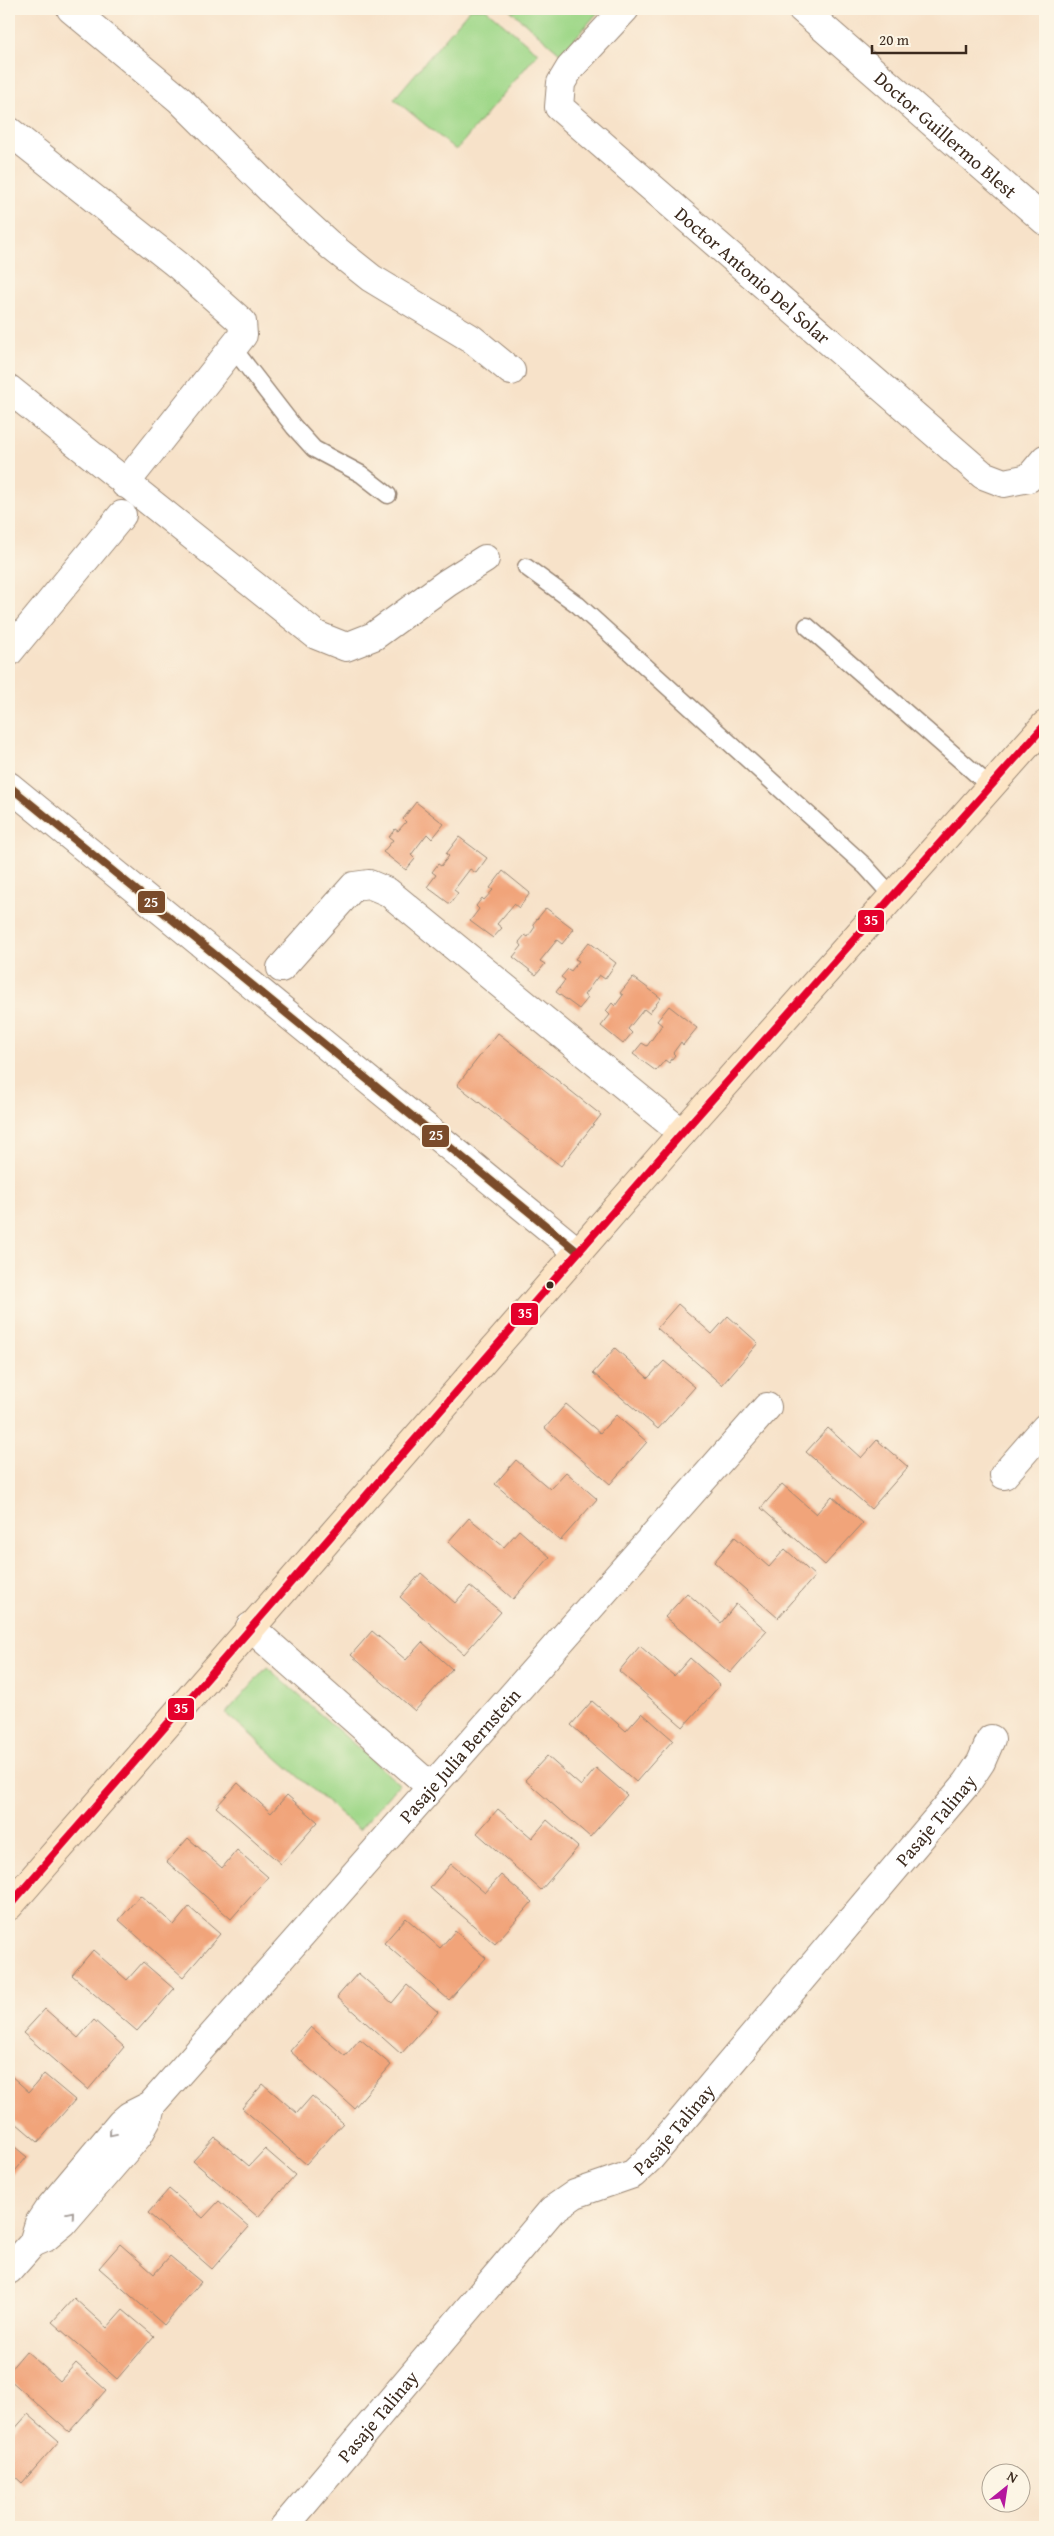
<svg xmlns="http://www.w3.org/2000/svg" width="1054" height="2536" viewBox="0 0 1054 2536" font-family="'Gentium Book Plus',serif">
<style>
.green{fill:#a0d88a;stroke:#6e8154}
.building{fill:#f1a47a}
.lines{fill:none;stroke-linecap:round;stroke-linejoin:round}
.lane-casing{stroke:#998674;stroke-width:19}
.street-casing{stroke:#998674;stroke-width:30}
.secondary-casing{stroke:#998674;stroke-width:30}
.lane{stroke:#fff;stroke-width:16}
.street{stroke:#fff;stroke-width:28}
.secondary{stroke:#fde5c5;stroke-width:28}
.bus-1-casing{stroke:#fcf5e5;stroke-width:11}
.bus-2-casing{stroke:#fcf5e5;stroke-width:11}
.bus-1{stroke:#7a4b2a;stroke-width:8}
.bus-2{stroke:#e4002b;stroke-width:8}
.oneway{stroke:#a79f9a}
.bus-dot{fill:#3b2a1e;stroke:#fcf5e5;stroke-width:2}
.labels{text-anchor:middle;stroke-width:4;stroke-linejoin:round;paint-order:stroke}
.street-label{font-size:19px;fill:#3b2a1e;stroke:#fcf5e5}
.line-badge{stroke:#fcf5e5;stroke-width:2}
.badge-label{font-size:14px;text-anchor:middle;font-weight:bold;fill:#fff}
</style>
<rect width="100%" height="100%" fill="#fcf5e5"/>
<filter id="ink" filterUnits="userSpaceOnUse"><feTurbulence type="fractalNoise" baseFrequency=".02" numOctaves="2"/><feDisplacementMap in="SourceGraphic" scale="10" xChannelSelector="R" yChannelSelector="G"/><feConvolveMatrix kernelMatrix="1 2 1 2 8 2 1 2 1" color-interpolation-filters="sRGB"/></filter>
<filter id="wash" filterUnits="userSpaceOnUse"><feTurbulence type="fractalNoise" baseFrequency=".0096" numOctaves="4" result="noise"/><feDisplacementMap in="SourceGraphic" scale="20" xChannelSelector="R" yChannelSelector="G"/><feGaussianBlur stdDeviation="1.12" result="paint"/><feColorMatrix in="noise" values="0 0 0 0 0 0 0 0 0 0 0 0 0 0 0 0 0 1.4 0 .05"/><feComposite in="paint" operator="in"/></filter>
<g filter="url(#wash)">
<rect width="100%" height="100%" fill="#f7e2c9"/>
<g class="green">
<polygon points="470,9 486,9 538,53 456,150 394,99"/>
<polygon points="509,9 601,9 561,54"/>
<polygon points="267,1667 399,1784 359,1830 226,1713"/>
</g>
<g id="blocks">
<g class="building">
<polygon points="416,802 444,824 432,839 427,834 411,855 415,859 406,870 383,852 393,840 389,837 395,829 398,831 406,822 403,819"/>
<polygon points="459,837 487,858 476,873 470,869 454,890 458,893 450,904 427,887 436,875 432,872 438,864 441,866 449,856 446,854"/>
<polygon points="503,871 530,893 519,908 514,904 497,924 502,928 493,938 470,921 479,909 476,906 482,898 484,900 493,890 490,888"/>
<polygon points="546,908 574,929 562,944 557,940 540,961 545,964 536,975 513,957 522,946 519,942 525,935 528,937 535,927 533,924"/>
<polygon points="589,942 616,963 605,979 599,975 584,995 588,998 579,1009 556,992 565,980 561,977 568,969 571,971 579,961 575,959"/>
<polygon points="633,977 661,998 649,1013 644,1009 628,1029 632,1033 623,1044 601,1026 610,1015 606,1011 612,1003 615,1006 623,995 620,993"/>
<polygon points="669,1006 697,1028 683,1045 681,1042 673,1053 675,1055 669,1063 665,1060 656,1071 633,1054 642,1043 647,1046 662,1025 657,1021"/>
<polygon points="498,1033 601,1115 561,1166 457,1085"/>
<polygon points="678,1304 712,1334 728,1316 758,1343 722,1385 657,1328"/>
<polygon points="615,1348 648,1378 664,1361 695,1387 658,1429 593,1373"/>
<polygon points="566,1404 600,1433 616,1415 647,1442 610,1484 545,1428"/>
<polygon points="828,1428 861,1458 877,1440 908,1467 871,1509 806,1452"/>
<polygon points="516,1460 550,1489 566,1472 597,1499 560,1541 495,1484"/>
<polygon points="782,1484 816,1514 832,1496 863,1523 825,1565 761,1508"/>
<polygon points="469,1518 504,1547 519,1530 550,1557 513,1599 448,1542"/>
<polygon points="735,1537 769,1567 785,1549 815,1576 778,1618 714,1562"/>
<polygon points="421,1573 455,1603 470,1586 501,1612 464,1654 400,1597"/>
<polygon points="687,1593 721,1623 736,1604 767,1631 730,1673 665,1617"/>
<polygon points="372,1631 406,1660 422,1642 452,1669 415,1711 351,1655"/>
<polygon points="640,1646 674,1676 690,1658 720,1685 683,1727 619,1671"/>
<polygon points="592,1701 626,1731 642,1713 673,1740 636,1782 571,1725"/>
<polygon points="547,1756 581,1786 596,1768 627,1795 590,1837 525,1780"/>
<polygon points="238,1783 271,1813 287,1795 318,1822 281,1864 216,1807"/>
<polygon points="498,1809 532,1838 547,1820 578,1847 541,1890 477,1833"/>
<polygon points="188,1838 222,1868 237,1850 268,1877 231,1919 167,1862"/>
<polygon points="451,1864 485,1893 501,1875 532,1902 495,1944 430,1888"/>
<polygon points="140,1895 174,1925 189,1907 220,1934 183,1977 119,1920"/>
<polygon points="406,1918 440,1948 455,1931 486,1958 449,2000 384,1943"/>
<polygon points="93,1950 127,1980 143,1962 174,1989 137,2031 72,1975"/>
<polygon points="358,1973 392,2003 407,1985 438,2012 401,2054 337,1997"/>
<polygon points="45,2009 78,2038 94,2020 124,2047 88,2090 23,2033"/>
<polygon points="311,2027 345,2056 360,2039 391,2065 354,2108 290,2051"/>
<polygon points="9,2074 29,2092 44,2074 75,2100 38,2142 9,2117"/>
<polygon points="263,2084 297,2113 312,2096 343,2123 306,2164 242,2108"/>
<polygon points="215,2137 249,2166 265,2149 295,2175 258,2217 193,2161"/>
<polygon points="9,2142 27,2157 9,2178"/>
<polygon points="169,2189 203,2218 219,2201 249,2227 212,2269 148,2213"/>
<polygon points="120,2244 154,2274 170,2256 201,2282 164,2325 99,2268"/>
<polygon points="74,2298 107,2328 123,2310 154,2336 117,2379 52,2322"/>
<polygon points="26,2351 60,2381 76,2363 106,2390 69,2432 9,2379 9,2371"/>
<polygon points="28,2414 59,2441 22,2483 9,2471 9,2429 12,2432"/>
<polygon points="9,2492 14,2497 9,2502"/>
</g>
</g>
</g>
<g filter="url(#ink)">
<use href="#blocks" fill-opacity="0" stroke="#998674" stroke-width="1"/>
<g class="lines">
<defs>
<g id="lane">
<polyline points="233,348 294,427 314,449 361,474 388,495"/>
<polyline points="526,567 578,605 865,866 893,897"/>
<polyline points="807,626 991,787"/>
</g>
<g id="street">
<polyline points="71,9 180,100 283,202 331,246 371,278 472,339 511,371"/>
<path id="s1" d="M625,9L570,68L561,83L559,107L983,475L1004,483L1029,478L1045,459"/>
<path id="s2" d="M802,9L1045,221"/>
<polyline points="9,131 179,266 242,322 243,335 125,484"/>
<polyline points="9,389 316,635 346,647 374,636 447,583 485,559"/>
<polyline points="9,652 122,515"/>
<polyline points="9,786 578,1252"/>
<polyline points="281,968 354,886 369,884 388,892 682,1133"/>
<polyline points="1004,1475 1045,1428"/>
<polyline points="250,1627 431,1787"/>
<polyline points="33,2243 45,2238 63,2223 138,2136 148,2118 151,2105"/>
<path id="s3" d="M9,2270L33,2243L39,2223L47,2211L121,2123L129,2116L151,2105L767,1407"/>
<path id="s4" d="M284,2527L552,2210L575,2194L633,2174L651,2157L967,1783L981,1762L991,1739"/>
</g>
<polyline id="secondary" points="9,1906 682,1133 1045,725"/>
</defs>
<use href="#lane" class="lane-casing"/>
<use href="#street" class="street-casing"/>
<use href="#secondary" class="secondary-casing"/>
<use href="#lane" class="lane"/>
<use href="#street" class="street"/>
<use href="#secondary" class="secondary"/>
<defs>
<polyline id="bus-1" points="9,786 578,1252"/>
<polyline id="bus-2" points="9,1906 682,1133 1045,725"/>
</defs>
<use href="#bus-1" class="bus-1-casing"/>
<use href="#bus-2" class="bus-2-casing"/>
<use href="#bus-1" class="bus-1"/>
<use href="#bus-2" class="bus-2"/>
</g>
<defs><path id="oneway-chevron" d="M-2-3.5L2.5 0L-2 3.5" fill="none" stroke-width="1.6" stroke-linecap="round" stroke-linejoin="round" transform="scale(1.25)"/></defs>
<g class="oneway">
<use href="#oneway-chevron" transform="translate(112 2133) rotate(130)"/>
<use href="#oneway-chevron" transform="translate(71 2214) rotate(-50)"/>
</g>
</g>
<circle class="bus-dot" cx="550" cy="1285" r="4.5"/>
<g class="labels">
<g class="street-label">
<text dy="7" stroke="none"><textPath href="#s2" startOffset="191">Doctor Guillermo Blest</textPath></text>
<text dy="7" stroke="none"><textPath href="#s1" startOffset="379">Doctor Antonio Del Solar</textPath></text>
<text dy="7" stroke="none"><textPath href="#s3" startOffset="688">Pasaje Julia Bernstein</textPath></text>
<text dy="7" stroke="none"><textPath href="#s4" startOffset="970">Pasaje Talinay</textPath></text>
<text dy="7" stroke="none"><textPath href="#s4" startOffset="565">Pasaje Talinay</textPath></text>
<text dy="7" stroke="none"><textPath href="#s4" startOffset="145">Pasaje Talinay</textPath></text>
</g>
</g>
<g class="line-badge">
<rect x="137" y="890" width="29" height="24" rx="5" fill="#7a4b2a"/>
<rect x="857" y="909" width="28" height="24" rx="5" fill="#e4002b"/>
<rect x="421" y="1124" width="29" height="24" rx="5" fill="#7a4b2a"/>
<rect x="510" y="1302" width="29" height="24" rx="5" fill="#e4002b"/>
<rect x="167" y="1697" width="28" height="24" rx="5" fill="#e4002b"/>
</g>
<g class="badge-label">
<text x="151" y="907">25</text>
<text x="871" y="925">35</text>
<text x="436" y="1140">25</text>
<text x="525" y="1318">35</text>
<text x="181" y="1713">35</text>
</g>
<rect width="1054" height="2536" fill="none" stroke="#fcf5e5" stroke-width="30"/>
<g transform="translate(1006 2488) rotate(30)"><circle r="24" fill="#fcf5e5" stroke="#afa495"/>
<path d="M0-4L9 19L0 12L-9 19Z" fill="#b5179e"/>
<text y="-8" font-size="14" font-weight="bold" text-anchor="middle" fill="#3b2a1e">N</text>
</g>
<path d="M872 45v8h94v-8" fill="none" stroke="#3b2a1e" stroke-width="2.5"/>
<text x="879" y="45" font-size="15" fill="#3b2a1e" stroke="#fcf5e5" stroke-width="4" paint-order="stroke">20 m</text>
</svg>
